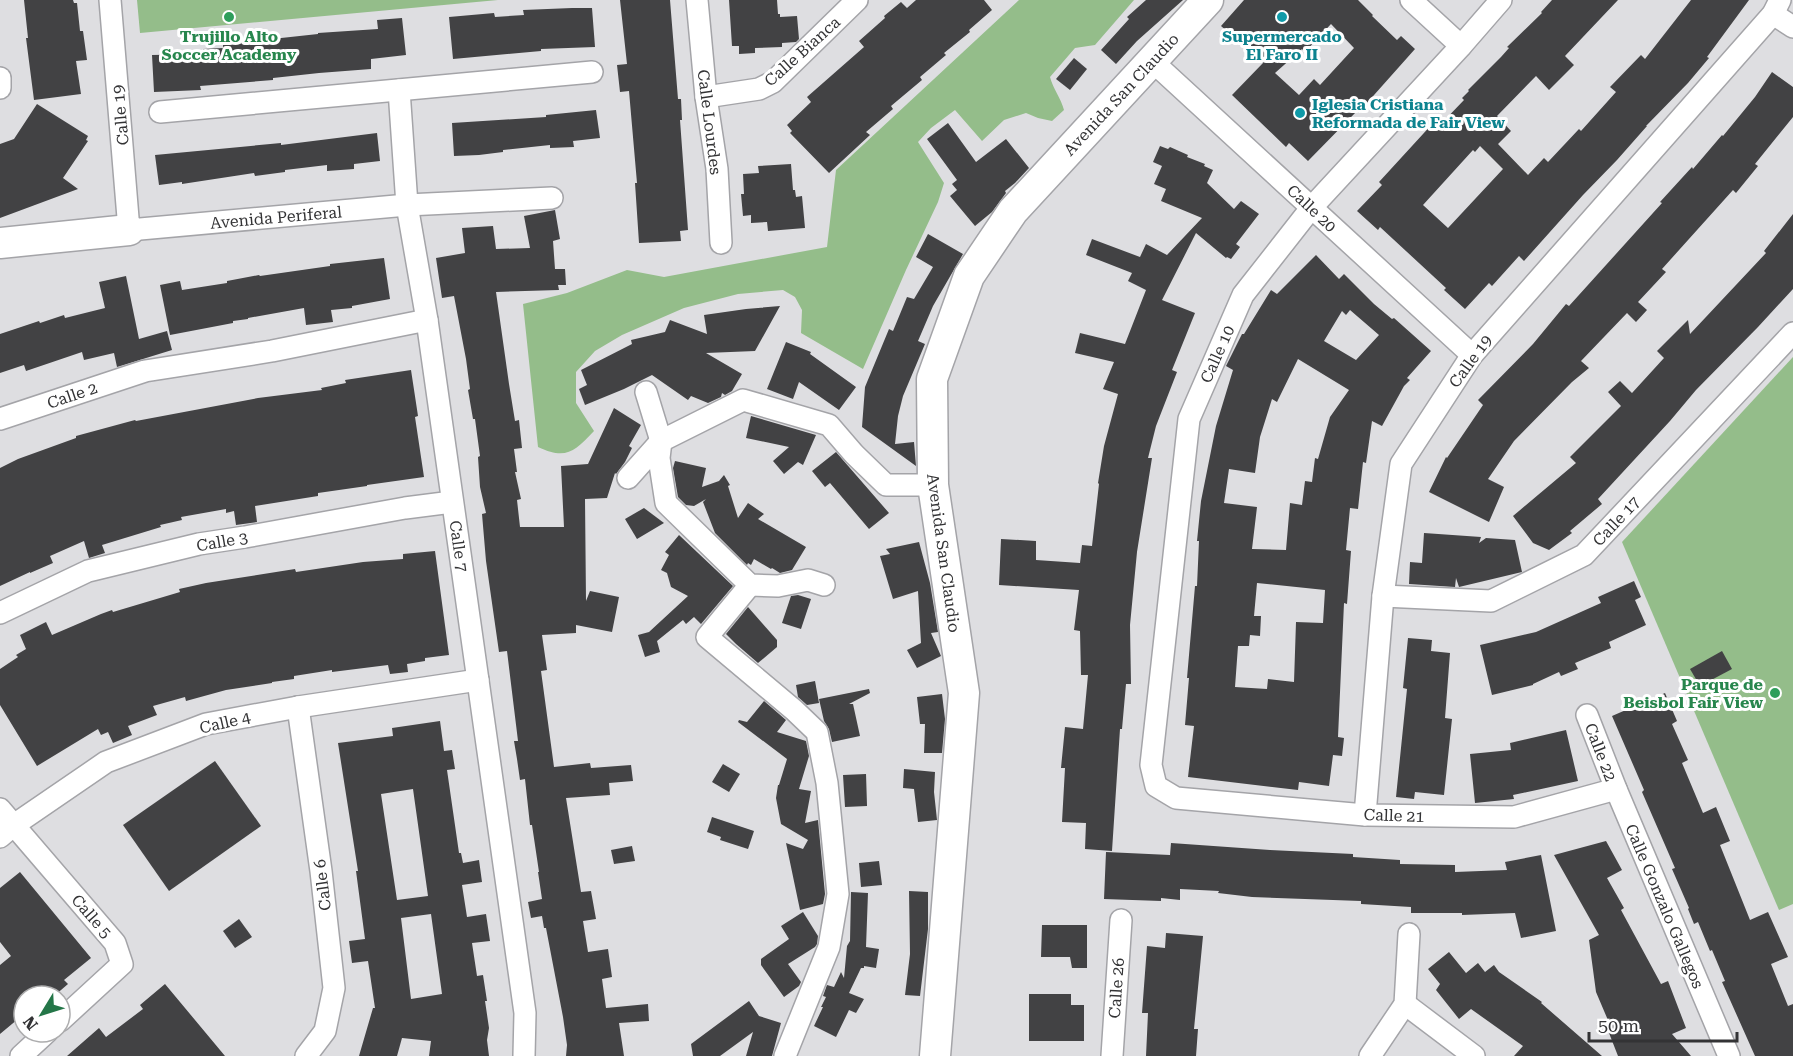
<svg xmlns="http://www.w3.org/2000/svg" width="1793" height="1056" viewBox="0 0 1793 1056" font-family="'Roboto Serif',serif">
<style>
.green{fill:#94bd8a}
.building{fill:#424244;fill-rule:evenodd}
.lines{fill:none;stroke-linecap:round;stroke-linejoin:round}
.street-casing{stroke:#a4a4a8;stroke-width:24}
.secondary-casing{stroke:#a4a4a8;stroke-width:33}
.street{stroke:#fff;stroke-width:21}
.secondary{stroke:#fff;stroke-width:30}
.leisure-dot{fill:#2e9e5b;stroke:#fff;stroke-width:2}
.culture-dot{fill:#0f9aa8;stroke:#fff;stroke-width:2}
.labels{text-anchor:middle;stroke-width:6;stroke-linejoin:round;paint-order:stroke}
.leisure-label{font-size:16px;font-weight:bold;fill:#27864d;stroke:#fff}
.culture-label{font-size:16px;font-weight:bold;fill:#0d838f;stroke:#fff}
.street-label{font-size:16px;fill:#333335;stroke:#fff}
</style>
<rect width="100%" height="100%" fill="#dedee1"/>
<g class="green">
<polygon points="137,0 498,0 140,33"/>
<path d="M1019,0H1134L1095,45L1075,48L1050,77C1053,89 1061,98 1064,110L1052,121L1038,118L1026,113L1004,120L982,141L955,110L931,128L918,142L944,183L938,202L906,270L863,369L801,333L802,310L795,297L783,290L738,294L684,308L622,335L595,351L576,372V403L594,431C574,452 566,460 538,447L523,304L567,293L627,270L664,277L827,247L836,170Z"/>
<polygon points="1793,357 1793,904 1779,910 1622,542"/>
</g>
<g class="building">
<polygon points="24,0 73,0 74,3 77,3 80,31 83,31 87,60 76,61 81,94 34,100 26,38 28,38"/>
<polygon points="620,0 670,0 678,99 681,99 682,120 680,120 688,230 680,231 681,241 639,243 635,183 637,183 629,91 620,92 617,65 627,64"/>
<polygon points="729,0 777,0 778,14 780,14 780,17 797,16 799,39 796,42 782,43 782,47 755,48 755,53 739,54 739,46 732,46"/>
<polygon points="916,0 984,0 992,10 969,30 970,32 944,53 946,55 920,77 922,80 891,106 893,109 866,132 870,135 829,173 790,133 792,131 787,125 811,102 807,97 864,47 859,41 885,18 884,16 901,2 907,8"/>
<polygon points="1146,0 1183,0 1137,41 1116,64 1101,50 1129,19 1127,17"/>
<path d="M1244,0H1358L1373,15L1372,16L1397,40L1401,36L1415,49L1358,113L1357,111L1308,161L1289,143L1286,147L1232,95L1263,63L1221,26ZM1331,24L1354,48L1320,85L1314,79L1299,95L1275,73L1302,49L1305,52Z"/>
<path d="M1552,0H1618L1565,56L1574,65L1549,90L1536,76L1497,116L1511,131L1498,144L1528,175L1544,158L1548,162L1579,129L1581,131L1616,92L1610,87L1641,55L1645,59L1691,0H1749L1707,57L1709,58L1688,83L1646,126H1647L1617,160L1583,195L1524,261L1519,256L1492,286L1489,283L1465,309L1444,290L1446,288L1380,227L1378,230L1357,211L1382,185L1379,182L1434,122L1439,126L1464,100L1462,98L1469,91L1468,90L1501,57L1509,48L1507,47L1542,13L1541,12ZM1480,146L1503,169L1448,228L1423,205L1473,150L1475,152Z"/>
<polygon points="572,8 592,8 595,47 541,49 541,51 453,59 449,17 494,13 495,17 524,15 523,10"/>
<polygon points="402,18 406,55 371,59 371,69 319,73 273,78 273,80 200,86 201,90 154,92 152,55 203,54 203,49 223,48 223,45 272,41 272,39 318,34 318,33 378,29 377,20"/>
<polygon points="1074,58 1087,69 1070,90 1056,79"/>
<polygon points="1772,72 1793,87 1793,117 1755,164 1758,166 1736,193 1733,190 1662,269 1666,272 1638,302 1647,310 1636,322 1627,313 1581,361 1589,368 1572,382 1514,441 1488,479 1504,487 1489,522 1429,492 1446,457 1447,458 1483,405 1478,400 1533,344 1566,304 1569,306 1662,203 1660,202 1692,167 1693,169 1722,135 1723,136 1755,97"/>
<polygon points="37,104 88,136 86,140 88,141 63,178 78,189 0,218 0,144 14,139"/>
<polygon points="596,110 600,138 573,141 574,147 550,148 550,145 503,150 503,152 479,155 454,156 452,123 546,117 546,115"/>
<polygon points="948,123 976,162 1006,139 1029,168 1015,183 1005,191 1006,193 992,212 975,226 950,196 957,190 952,184 957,180 927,139"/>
<polygon points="377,133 380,161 354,164 354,169 327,171 327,165 285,170 285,172 255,176 254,173 182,184 182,182 159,185 155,155 281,143 281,145"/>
<polygon points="1160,146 1168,149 1170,147 1188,155 1187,157 1205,164 1204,166 1213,170 1207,183 1234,209 1241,201 1259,214 1236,244 1240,247 1231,259 1227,257 1226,258 1196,233 1162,300 1195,313 1172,370 1177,372 1156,426 1148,458 1152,458 1137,552 1130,625 1131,684 1126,684 1122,729 1120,729 1112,851 1085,849 1086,823 1062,822 1065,768 1061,768 1065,727 1083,729 1088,675 1081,675 1080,631 1074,630 1079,590 999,585 1001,539 1036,541 1036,560 1080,563 1082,545 1092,546 1099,484 1098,483 1104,446 1118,394 1103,389 1114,362 1075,353 1080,333 1125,344 1146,290 1128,281 1132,273 1086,255 1092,239 1140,257 1146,244 1167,255 1202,218 1161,201 1166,189 1154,184 1162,166 1153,162"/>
<polygon points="791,164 793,190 795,190 796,197 802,196 805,228 768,231 767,222 751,223 751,215 743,216 741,194 744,194 743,174 759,173 758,166"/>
<polygon points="555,210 560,239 553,241 555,269 565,269 566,285 558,285 559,290 496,292 509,384 515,421 519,420 522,448 514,449 517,472 515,472 521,499 517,500 520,527 564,527 561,466 588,464 614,408 641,425 629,446 632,448 625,462 616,474 615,473 607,498 585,499 586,601 590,591 619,597 612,632 576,625 576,633 542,635 547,670 541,671 554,767 590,763 591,768 631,765 633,781 609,783 610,795 566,798 581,892 591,891 596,919 583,921 588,952 608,949 612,977 602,979 606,1008 648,1004 649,1021 619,1023 624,1056 566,1056 567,1045 563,1017 546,928 544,928 542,916 531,918 528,902 542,899 538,872 539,872 532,825 530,825 525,779 520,780 517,759 514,741 518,741 507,651 499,652 486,561 482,514 486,513 480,487 478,457 480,456 475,419 473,419 468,390 470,389 466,359 454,296 442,298 436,258 465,253 462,228 493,226 496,249 530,248 524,216"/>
<polygon points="1793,214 1793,289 1758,327 1696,390 1670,421 1598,499 1602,504 1570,531 1572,533 1549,550 1533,543 1513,516 1576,463 1570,457 1621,406 1608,392 1620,381 1632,393 1664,358 1657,351 1688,320 1690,334 1766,253 1764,251"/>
<polygon points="928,234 963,254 933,306 918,341 925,344 903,396 898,416 895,444 914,442 916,466 862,427 865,387 889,329 893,331 907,297 914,299 933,267 916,257"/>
<path d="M1316,255L1339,279L1344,274L1374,304L1392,319L1394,318L1431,351L1407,378L1410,380L1404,386L1382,426L1372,421L1366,463L1363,462L1358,509L1350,508L1346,550L1351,551L1347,604L1344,603L1338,737L1344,738L1342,756L1333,755L1329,786L1299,782L1298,790L1188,777L1194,726L1185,725L1189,678H1187L1195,586H1197L1199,541H1197L1201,501L1216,426L1233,370L1226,366L1242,334H1244L1271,290L1277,294ZM1350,310L1379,335L1356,360L1324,341L1342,311L1346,315ZM1298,359L1349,390L1330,417L1318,459L1315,458L1312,482L1305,481L1302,505L1290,503L1286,550L1252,549L1257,507L1224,503L1229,469L1255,473L1260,437L1272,399L1277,402ZM1257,583L1325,590L1323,623L1296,622L1294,682L1268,679L1267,689L1235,687L1238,646H1249L1250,635L1260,636L1261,616H1254Z"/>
<polygon points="384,258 390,299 352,306 352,308 331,310 333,322 306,325 304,308 248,318 248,319 233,321 233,323 170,335 160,285 180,281 182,290 227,283 227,281 259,275 260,276 330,266 330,264"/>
<polygon points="126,276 139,339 167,331 172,350 117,367 114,353 84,360 82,352 26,371 24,365 0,373 0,334 39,321 40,323 64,315 65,318 105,308 99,282"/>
<polygon points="780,306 755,351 706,353 742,374 732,391 725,395 722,393 721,397 708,403 691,396 688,400 652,375 624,389 585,405 579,389 587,385 581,370 632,344 631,340 665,332 670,320 707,334 704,315 746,309"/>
<polygon points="786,342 811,352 810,354 856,387 839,410 799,382 793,399 767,389"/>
<polygon points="411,370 418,416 415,417 424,477 367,485 367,486 318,493 318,496 255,506 257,522 236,525 234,511 226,513 226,509 181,517 182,520 160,525 161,527 102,545 105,553 89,558 84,541 50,556 53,563 30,573 30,572 0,586 0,468 18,459 76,438 76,436 135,420 136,421 258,398 322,390 321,388 346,383 345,380"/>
<polygon points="751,416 816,435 803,465 798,462 784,474 773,461 789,447 746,438"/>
<polygon points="836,452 889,513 869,529 830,483 825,487 812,471"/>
<polygon points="675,461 706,468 702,487 719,481 724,475 730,485 728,486 738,518 748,503 764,514 758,519 806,547 792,570 780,573 772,568 771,569 754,559 751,565 748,563 747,565 715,533 703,502 706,499 694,506 686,505 678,497 673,468"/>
<polygon points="644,508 664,523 637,539 625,519"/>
<polygon points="1424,533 1481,537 1479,543 1486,538 1515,540 1522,572 1459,587 1456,578 1455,587 1409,584 1410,562 1422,563"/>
<polygon points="679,535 733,586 701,624 694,617 686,624 683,620 657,641 660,652 645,657 638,635 649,632 688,596 671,587 667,573 661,570 669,555 665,552"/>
<polygon points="919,542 930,583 938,632 931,633 941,656 917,668 907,650 921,643 918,591 893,599 880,556 890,554 886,549"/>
<polygon points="435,551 449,655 425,658 425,661 407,664 408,672 390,674 388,665 332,672 332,670 294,676 294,679 272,682 272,683 226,690 186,701 185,697 153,706 157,715 128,726 132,735 113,743 108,732 101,735 98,729 37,766 0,705 0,669 18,657 16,655 26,649 20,635 46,622 52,635 101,614 112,610 113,612 180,592 179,589 206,583 295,569 296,572 363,562 403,559 403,554"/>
<polygon points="1634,581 1641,597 1635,600 1646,625 1609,642 1611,648 1575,663 1578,669 1561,676 1559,672 1533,684 1533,685 1492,695 1480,645 1536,632 1601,603 1598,597"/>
<polygon points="798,595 811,599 801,629 782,623 791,596"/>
<polygon points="748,607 777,640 777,647 758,663 736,644 726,634"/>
<polygon points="1408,638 1432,640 1431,651 1450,653 1445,718 1452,719 1444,795 1415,792 1414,799 1396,797 1407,689 1403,688"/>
<polygon points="1722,651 1732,669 1700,686 1690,669"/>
<polygon points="815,681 819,703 807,705 798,697 796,685"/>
<polygon points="869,689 870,693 849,704 853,704 860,736 832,742 829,729 824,721 819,699"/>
<polygon points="1665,693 1677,721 1672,724 1688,760 1682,763 1703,813 1716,807 1730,841 1720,845 1750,920 1768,912 1788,957 1771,964 1788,1006 1793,1004 1793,1056 1755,1056 1722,982 1725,981 1712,950 1710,951 1698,922 1694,924 1688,909 1689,908 1672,869 1675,868 1642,792 1644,790 1612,716"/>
<polygon points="942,694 945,719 942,753 924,753 925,724 920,724 917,697"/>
<polygon points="764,701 786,720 777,732 806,741 809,756 799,789 811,791 805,823 818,820 825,894 823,904 800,910 786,843 803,849 808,840 781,824 776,798 778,785 779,785 787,759 738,722 739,720 747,722"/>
<path d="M440,721L444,751L452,750L455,769L447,770L459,853H461L463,863L479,860L482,882L462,885L467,917L486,914L490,941L472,943L477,976L483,975L487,1001H485L489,1028L487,1040L489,1056H429L431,1041L402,1038L397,1056H359L373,1008H375L368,961L352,963L349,941L365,939L356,871H358L338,743L393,736L392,728ZM413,789L428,896L397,900L381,794ZM431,914L442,994L411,999L401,918Z"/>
<polygon points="1566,730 1578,781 1513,795 1514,799 1475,803 1470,754 1511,750 1510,743"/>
<polygon points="215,761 261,826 169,891 123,825"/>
<polygon points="723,764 740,774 729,792 712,782"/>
<polygon points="904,769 935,772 934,792 937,820 918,822 914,789 903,788"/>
<polygon points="866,774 867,806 845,807 843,775"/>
<polygon points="712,817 754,831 748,849 720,840 721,837 707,832"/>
<polygon points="1606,841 1622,870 1607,878 1624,908 1621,910 1661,984 1668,981 1686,1028 1672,1034 1691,1056 1618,1056 1609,1033 1613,1032 1596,992 1589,940 1599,935 1554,855"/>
<polygon points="1171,843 1270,850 1353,854 1353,857 1400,860 1400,864 1455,865 1455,872 1507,870 1505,862 1541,855 1556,931 1521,938 1515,913 1462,915 1462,913 1411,913 1411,907 1361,904 1361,901 1252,897 1218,893 1219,891 1180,889 1180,900 1161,898 1161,901 1104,899 1106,852 1170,855"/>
<polygon points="632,846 635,861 614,864 611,850"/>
<polygon points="879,861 882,885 861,887 859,863"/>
<polygon points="20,872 91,958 64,980 68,984 54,996 24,996 24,1014 0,1034 0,965 11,956 0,942 0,888"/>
<polygon points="909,891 928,892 928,929 920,996 905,995 910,954"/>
<polygon points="851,892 868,893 866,947 879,949 876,968 864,966 864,968 861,968 849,993 864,999 856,1013 849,1010 836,1037 814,1026 823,1007 821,1007 826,997 823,996 827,985 834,987 841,972 844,978 847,946 850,941"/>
<polygon points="803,912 818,936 817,944 815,947 788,964 801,982 799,986 784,997 761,965 761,959 789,939 781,926"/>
<polygon points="239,919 252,937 235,948 223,931"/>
<polygon points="1042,925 1087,925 1087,968 1072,968 1070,957 1041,957"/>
<polygon points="1166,933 1203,936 1194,1029 1198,1029 1196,1056 1146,1056 1148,1013 1142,1013 1147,946 1165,948"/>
<polygon points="1449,952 1466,973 1478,963 1485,972 1494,965 1499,972 1542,1002 1541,1003 1602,1056 1514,1056 1523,1046 1471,1009 1459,1019 1436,990 1440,984 1428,969"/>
<polygon points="165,984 225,1056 67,1056 99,1028 106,1037 143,1009 140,1005"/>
<polygon points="1029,994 1071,994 1071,1005 1084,1005 1084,1041 1029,1041"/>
<polygon points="749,1001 759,1016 781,1023 772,1056 746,1056 753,1032 720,1056 693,1056 691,1044"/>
</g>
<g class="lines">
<defs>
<g id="street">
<polyline points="110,0 129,230 407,205 552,198"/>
<polyline points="697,0 706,97 717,169 721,243"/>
<polyline points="1411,0 1461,46"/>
<polyline points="1501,0 1461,46 1312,207 1243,295 1189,419 1151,765 1156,786 1176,798 1365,815 1514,817 1616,789"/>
<polyline points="1773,14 1793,27"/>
<polyline points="1152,61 1472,355"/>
<polyline points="0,78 0,88"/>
<polyline points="399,90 407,205 427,320 525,1013 524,1056"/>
<polyline points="706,97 759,89 773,82 857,0"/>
<polyline points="160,112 592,72"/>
<polyline points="646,392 661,441 659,458 666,503 750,585 778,586 808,580 824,585"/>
<polyline points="0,419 145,371 272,351 427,320"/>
<polyline points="628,478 661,441 743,400 829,425 854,454 886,485 933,485"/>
<polyline points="750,585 707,637 794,710 817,732 827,783 838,894 829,947 785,1056"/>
<polyline points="1383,596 1491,601 1584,555 1793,333"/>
<polyline points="0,613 88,571 199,544 245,537 405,508 452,502"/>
<polyline points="298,707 321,871 334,988 325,1031 306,1056"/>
<polyline points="1587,715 1616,789 1729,1056"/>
<polyline points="0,809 115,943 122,964 60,1021"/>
<polyline points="1365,815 1383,596 1401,464 1472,355 1773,14 1780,0"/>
<polyline points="0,837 14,825 106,762 206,724 298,707 478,680"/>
<polyline points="1405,1004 1474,1056"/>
<polyline points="21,1056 47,1032"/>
<polyline points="1112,1056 1121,920"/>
<polyline points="1370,1056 1405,1004 1409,934"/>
</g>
<g id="secondary">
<polyline points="0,243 129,230"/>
<polyline points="935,1056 964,693 933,485 932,379 969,276 1013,211 1208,0"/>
</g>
</defs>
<use href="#street" class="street-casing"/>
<use href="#secondary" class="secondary-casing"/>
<use href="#street" class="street"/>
<use href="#secondary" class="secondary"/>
</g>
<g class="leisure-dot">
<circle cx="229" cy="17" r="6"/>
<circle cx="1775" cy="693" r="6"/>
</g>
<g class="culture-dot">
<circle cx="1282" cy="17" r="6"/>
<circle cx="1300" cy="113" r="6"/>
</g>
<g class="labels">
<g class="leisure-label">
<text x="229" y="42">Trujillo Alto<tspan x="229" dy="18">Soccer Academy</tspan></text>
<text x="1763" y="690" text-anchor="end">Parque de<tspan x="1763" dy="18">Beisbol Fair View</tspan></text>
</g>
<g class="culture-label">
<text x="1282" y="42">Supermercado<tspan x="1282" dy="18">El Faro II</tspan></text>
<text x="1312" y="110" text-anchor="start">Iglesia Cristiana<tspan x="1312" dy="18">Reformada de Fair View</tspan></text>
</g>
<g class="street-label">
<text transform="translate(802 51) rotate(-42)" y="6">Calle Bianca</text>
<text transform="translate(1121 94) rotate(-47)" y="6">Avenida San Claudio</text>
<text transform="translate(120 115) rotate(-95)" y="6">Calle 19</text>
<text transform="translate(710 122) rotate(83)" y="6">Calle Lourdes</text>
<text transform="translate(1312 208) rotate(43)" y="6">Calle 20</text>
<text transform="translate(276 217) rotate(-5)" y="6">Avenida Periferal</text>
<text transform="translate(1217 354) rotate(-66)" y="6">Calle 10</text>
<text transform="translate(1470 361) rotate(-54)" y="6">Calle 19</text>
<text transform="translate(72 395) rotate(-19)" y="6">Calle 2</text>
<text transform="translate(1616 521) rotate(-47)" y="6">Calle 17</text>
<text transform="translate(222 541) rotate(-10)" y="6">Calle 3</text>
<text transform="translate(459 546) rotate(82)" y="6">Calle 7</text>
<text transform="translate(944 553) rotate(82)" y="6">Avenida San Claudio</text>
<text transform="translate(225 722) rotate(-13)" y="6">Calle 4</text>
<text transform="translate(1601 752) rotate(69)" y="6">Calle 22</text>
<text transform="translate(1394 815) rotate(2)" y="6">Calle 21</text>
<text transform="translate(322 885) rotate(-97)" y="6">Calle 6</text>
<text transform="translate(1665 906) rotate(67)" y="6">Calle Gonzalo Gallegos</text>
<text transform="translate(92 916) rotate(49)" y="6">Calle 5</text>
<text transform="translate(1116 988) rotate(-86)" y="6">Calle 26</text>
</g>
</g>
<g transform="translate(42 1014) rotate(232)"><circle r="28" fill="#ffffff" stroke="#adadae" stroke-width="1.5"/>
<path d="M0-4.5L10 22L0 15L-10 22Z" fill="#247648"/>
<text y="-9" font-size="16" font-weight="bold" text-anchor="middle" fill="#333335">N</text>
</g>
<path d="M1589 1032v9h148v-9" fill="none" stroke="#333335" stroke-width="3"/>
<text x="1598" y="1032" font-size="18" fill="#333335" stroke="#ffffff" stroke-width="4.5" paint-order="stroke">50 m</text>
</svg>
